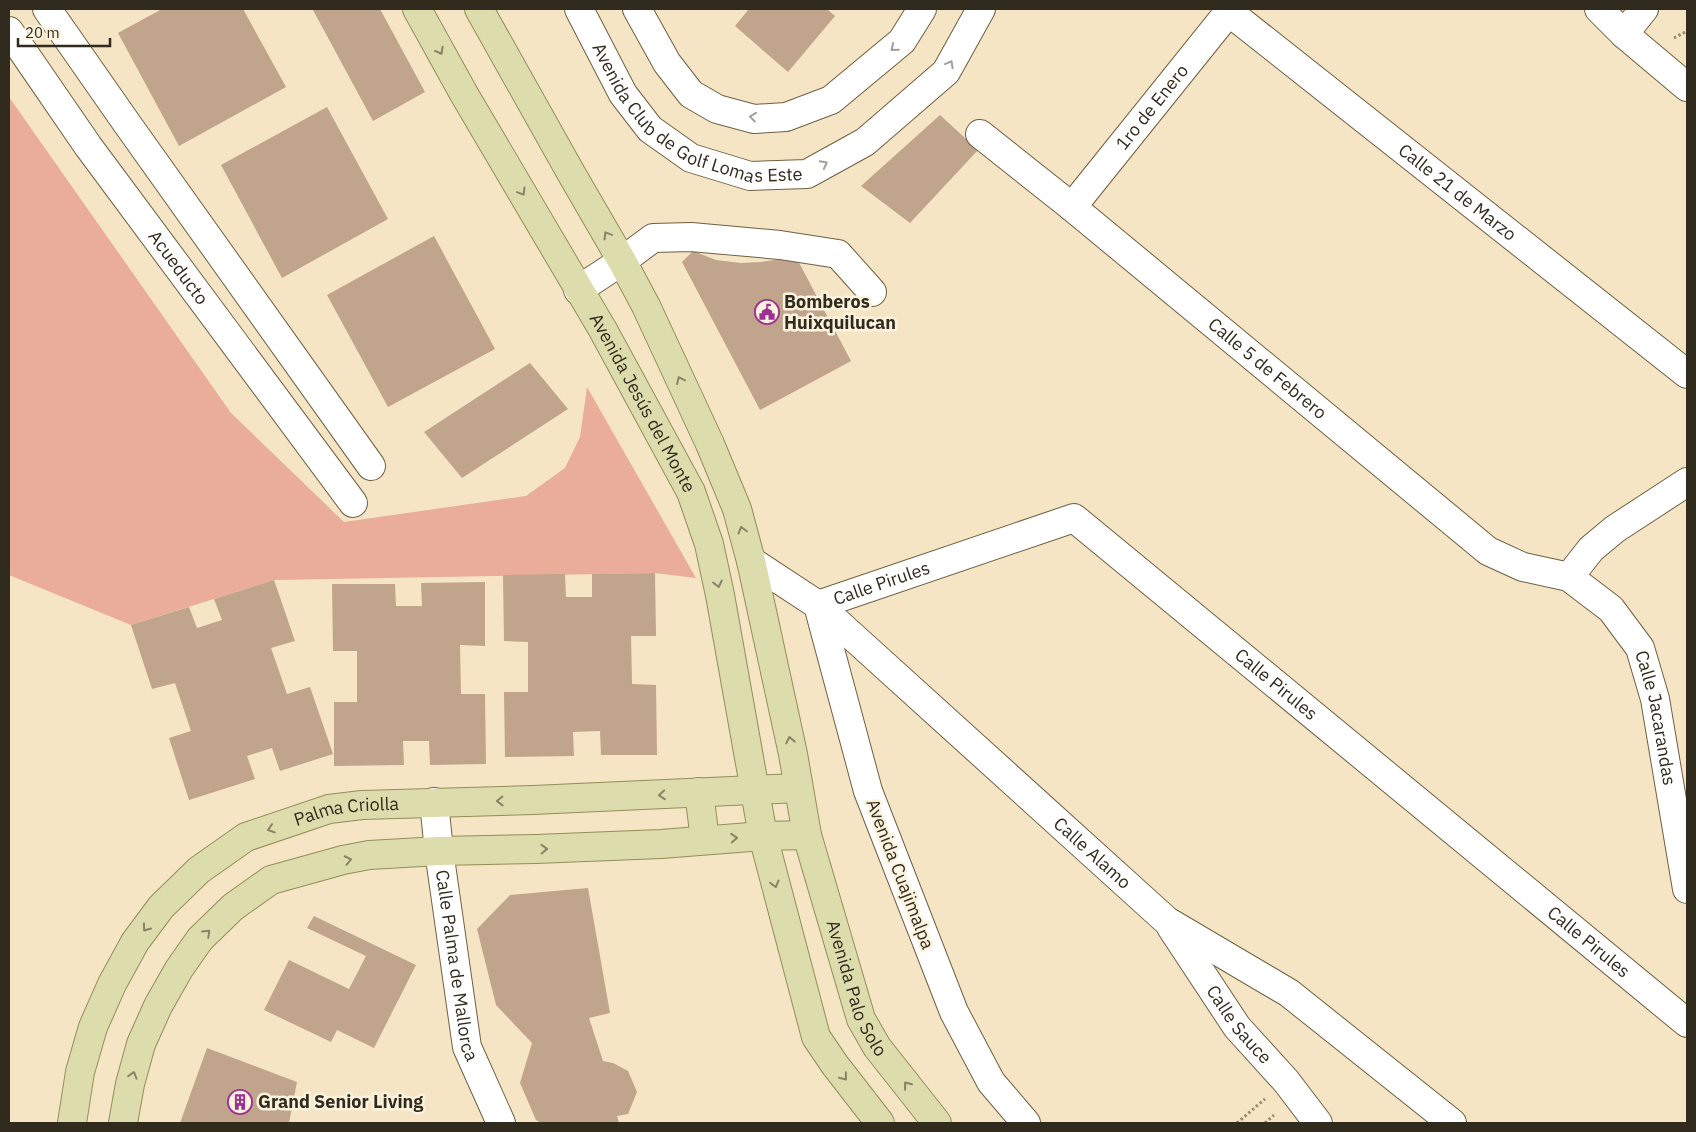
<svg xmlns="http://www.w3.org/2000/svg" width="1696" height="1132" viewBox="0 0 1696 1132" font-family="'IBM Plex Sans',sans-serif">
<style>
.green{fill:#eaad99}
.building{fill:#c0a48c}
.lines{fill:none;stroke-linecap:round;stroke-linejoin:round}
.minor-casing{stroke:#6e6043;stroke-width:30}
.major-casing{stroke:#928e57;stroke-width:30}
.path{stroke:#968b74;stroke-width:3;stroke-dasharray:2.5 2.5;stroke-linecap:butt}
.minor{stroke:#fff;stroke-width:28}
.major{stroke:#dddcad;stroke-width:28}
.oneway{stroke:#a2a09a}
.oneway2{stroke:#878466}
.labels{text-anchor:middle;stroke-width:5;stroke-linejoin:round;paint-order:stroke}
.street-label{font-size:18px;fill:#312b1e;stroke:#fcf3df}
.poi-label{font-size:18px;font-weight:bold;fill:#312b1e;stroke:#fcf3df;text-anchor:start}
</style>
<rect width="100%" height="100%" fill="#f5e5c4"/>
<polygon class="green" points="9,97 231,413 344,522 526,496 565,468 580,437 587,387 696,578 655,573 274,580 131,625 9,575"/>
<g class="building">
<polygon points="162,9 243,9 286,87 179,146 118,33"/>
<polygon points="315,9 380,9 425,92 373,121 313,10"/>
<polygon points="749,9 827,9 835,16 788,72 735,26"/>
<polygon points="327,107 388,219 282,278 221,165"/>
<polygon points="940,115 978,150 910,223 861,186"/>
<polygon points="434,236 495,349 388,407 327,295"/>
<polygon points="693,251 716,260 741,263 761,262 796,257 851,361 760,410 682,262"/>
<polygon points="530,363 568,409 462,478 424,432"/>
<polygon points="655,573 656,636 631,636 632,684 656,685 657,755 601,755 600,731 573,732 574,756 505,757 504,692 528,692 528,642 504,641 503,575 565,574 566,597 592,597 592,574"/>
<polygon points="274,580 295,641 271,648 287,694 310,687 333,754 280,771 272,748 247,756 255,779 189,800 169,738 191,731 175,683 152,689 131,625 189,607 197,628 222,620 214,599"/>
<polygon points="485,582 485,646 460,645 461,694 485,694 486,764 430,765 429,741 403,741 404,765 334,766 334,702 357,702 357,651 333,651 332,584 395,584 396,606 422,606 421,583"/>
<polygon points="588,888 610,1013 589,1018 603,1061 613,1063 628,1071 637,1092 628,1114 617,1116 619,1123 541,1123 536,1120 520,1083 532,1043 496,1005 477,929 510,895"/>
<polygon points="314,916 416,965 374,1048 337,1030 331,1042 264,1010 289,960 349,989 366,956 307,928"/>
<polygon points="207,1048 297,1082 289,1123 180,1123"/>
</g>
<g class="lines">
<defs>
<g id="minor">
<polyline points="47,9 128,125 371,466"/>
<path id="s1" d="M579,9L623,94L650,129L691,158L750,176L807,174L865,142L946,72L981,9"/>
<polyline points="637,9 667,63 691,94 717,109 754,119 786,117 831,100 902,41 922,9"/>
<polyline points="1599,9 1624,34 1687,87"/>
<path id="s2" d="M1229,12L1687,374"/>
<path id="s3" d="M9,31L88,146L353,503"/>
<polyline points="1624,34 1644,9"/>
<path id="s4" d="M980,134L1072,207L1488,551L1523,567L1569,577L1611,609L1640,648L1655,699L1687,889"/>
<path id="s5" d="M1072,207L1231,9"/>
<polyline points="578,290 622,261 653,238 691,237 780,245 838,254 872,292"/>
<path id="s6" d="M751,561L818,605L1167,921L1289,993L1452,1123"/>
<polyline points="1569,577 1591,549 1615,529 1687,482"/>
<path id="s7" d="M434,802L439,851L467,1047L501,1123"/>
<path id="s8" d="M1171,927L1237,1027L1286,1081L1318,1123"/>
<path id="s9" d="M1026,1123L991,1082L954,1012L868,791L818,605L1074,518L1687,1023"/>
</g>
<g id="major">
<path id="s10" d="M417,9L464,94L603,330L691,492L709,544L720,595L763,836L816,1037L835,1065L880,1123"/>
<path id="s11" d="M479,9L571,173L622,261L646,306L710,444L737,509L751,561L793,754L807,835L861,1019L877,1047L937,1123"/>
<polyline points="699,792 705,840"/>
<path id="s12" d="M72,1123L80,1072L93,1027L112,984L135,942L161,907L199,870L246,837L329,809L362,805L533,800L798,788"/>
<polyline points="123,1123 130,1084 141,1044 158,1006 179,969 200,939 233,907 271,880 343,860 369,855 439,851 536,849 661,844 763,836 807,835"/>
</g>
</defs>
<use href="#minor" class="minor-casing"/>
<use href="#major" class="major-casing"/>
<g class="path">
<polyline points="1674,38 1687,31"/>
<polyline points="1237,1123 1265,1099"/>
<polyline points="1265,1123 1274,1115"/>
</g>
<use href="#minor" class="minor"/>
<use href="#major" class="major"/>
</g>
<defs><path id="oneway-chevron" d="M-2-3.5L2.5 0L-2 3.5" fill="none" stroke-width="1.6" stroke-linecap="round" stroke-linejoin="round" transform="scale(1.25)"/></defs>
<g class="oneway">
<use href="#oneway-chevron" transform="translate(894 48) rotate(140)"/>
<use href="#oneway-chevron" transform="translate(950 64) rotate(-61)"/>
<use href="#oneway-chevron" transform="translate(753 117) rotate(-173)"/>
<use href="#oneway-chevron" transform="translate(824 164) rotate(-28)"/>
</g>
<g class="oneway2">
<use href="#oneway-chevron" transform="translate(440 51) rotate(61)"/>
<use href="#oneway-chevron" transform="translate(522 192) rotate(59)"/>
<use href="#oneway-chevron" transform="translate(607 235) rotate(-121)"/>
<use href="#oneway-chevron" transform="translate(680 380) rotate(-115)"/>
<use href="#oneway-chevron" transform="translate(742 530) rotate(-105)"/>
<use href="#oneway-chevron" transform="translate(718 584) rotate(78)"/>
<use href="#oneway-chevron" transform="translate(790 740) rotate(-102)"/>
<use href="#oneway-chevron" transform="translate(662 795) rotate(176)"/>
<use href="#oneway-chevron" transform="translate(500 801) rotate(179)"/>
<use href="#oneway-chevron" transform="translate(271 829) rotate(162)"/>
<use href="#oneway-chevron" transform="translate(734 838) rotate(-4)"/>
<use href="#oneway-chevron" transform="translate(544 849) rotate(-2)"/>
<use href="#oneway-chevron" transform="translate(348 860) rotate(-12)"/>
<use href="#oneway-chevron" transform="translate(775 884) rotate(75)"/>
<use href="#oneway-chevron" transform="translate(146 928) rotate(126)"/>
<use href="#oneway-chevron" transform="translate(207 933) rotate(-44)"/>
<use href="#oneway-chevron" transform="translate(133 1075) rotate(-74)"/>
<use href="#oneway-chevron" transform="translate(844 1077) rotate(51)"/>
<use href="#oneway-chevron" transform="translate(907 1085) rotate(-128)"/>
</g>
<defs>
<symbol id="civic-ring" viewBox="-11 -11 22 22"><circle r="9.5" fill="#fcf3df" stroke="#9d3293" stroke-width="1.5"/><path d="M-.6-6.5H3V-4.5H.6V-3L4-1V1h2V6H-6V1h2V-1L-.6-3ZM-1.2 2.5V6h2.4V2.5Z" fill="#9d3293"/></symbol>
<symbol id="building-ring" viewBox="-11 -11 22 22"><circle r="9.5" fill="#fcf3df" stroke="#9d3293" stroke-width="1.5"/><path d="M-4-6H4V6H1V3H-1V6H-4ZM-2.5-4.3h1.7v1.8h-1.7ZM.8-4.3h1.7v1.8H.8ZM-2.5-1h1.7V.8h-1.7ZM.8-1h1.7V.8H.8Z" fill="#9d3293"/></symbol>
</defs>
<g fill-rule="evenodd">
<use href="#civic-ring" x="753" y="298" width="28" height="28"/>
<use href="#building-ring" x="226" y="1088" width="28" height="28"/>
</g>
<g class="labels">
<g class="street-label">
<text dy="6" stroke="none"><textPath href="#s1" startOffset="172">Avenida Club de Golf Lomas Este</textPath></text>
<text dy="6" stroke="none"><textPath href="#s5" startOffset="128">1ro de Enero</textPath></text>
<text dy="6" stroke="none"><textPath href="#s2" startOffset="291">Calle 21 de Marzo</textPath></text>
<text dy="6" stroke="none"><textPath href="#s3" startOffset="291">Acueducto</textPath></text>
<text dy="6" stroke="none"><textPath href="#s4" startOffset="371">Calle 5 de Febrero</textPath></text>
<text dy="6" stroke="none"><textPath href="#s10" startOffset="454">Avenida Jesús del Monte</textPath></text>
<text dy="6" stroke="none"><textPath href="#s9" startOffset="630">Calle Pirules</textPath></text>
<text dy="6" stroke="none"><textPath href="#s9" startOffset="1095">Calle Pirules</textPath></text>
<text dy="6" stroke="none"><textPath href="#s4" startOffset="916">Calle Jacarandas</textPath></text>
<text dy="6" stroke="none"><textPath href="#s12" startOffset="452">Palma Criolla</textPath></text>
<text dy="6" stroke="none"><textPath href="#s6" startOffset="450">Calle Alamo</textPath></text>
<text transform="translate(900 874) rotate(69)" y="6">Avenida Cuajimalpa</text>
<text dy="6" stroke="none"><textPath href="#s9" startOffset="1500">Calle Pirules</textPath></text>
<text dy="6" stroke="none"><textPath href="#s7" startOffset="165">Calle Palma de Mallorca</textPath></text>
<text dy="6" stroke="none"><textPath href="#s11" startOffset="1058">Avenida Palo Solo</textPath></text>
<text dy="6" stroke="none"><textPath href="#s8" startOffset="119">Calle Sauce</textPath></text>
</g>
<g class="poi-label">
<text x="784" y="308">Bomberos<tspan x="784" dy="21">Huixquilucan</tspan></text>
<text x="258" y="1108">Grand Senior Living</text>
</g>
</g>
<rect width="1696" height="1132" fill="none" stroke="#312b1e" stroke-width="20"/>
<path d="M18 38v8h92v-8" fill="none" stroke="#312b1e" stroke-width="2.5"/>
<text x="25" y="38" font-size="15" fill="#312b1e" stroke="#fcf3df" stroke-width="4" paint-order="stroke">20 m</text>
</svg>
